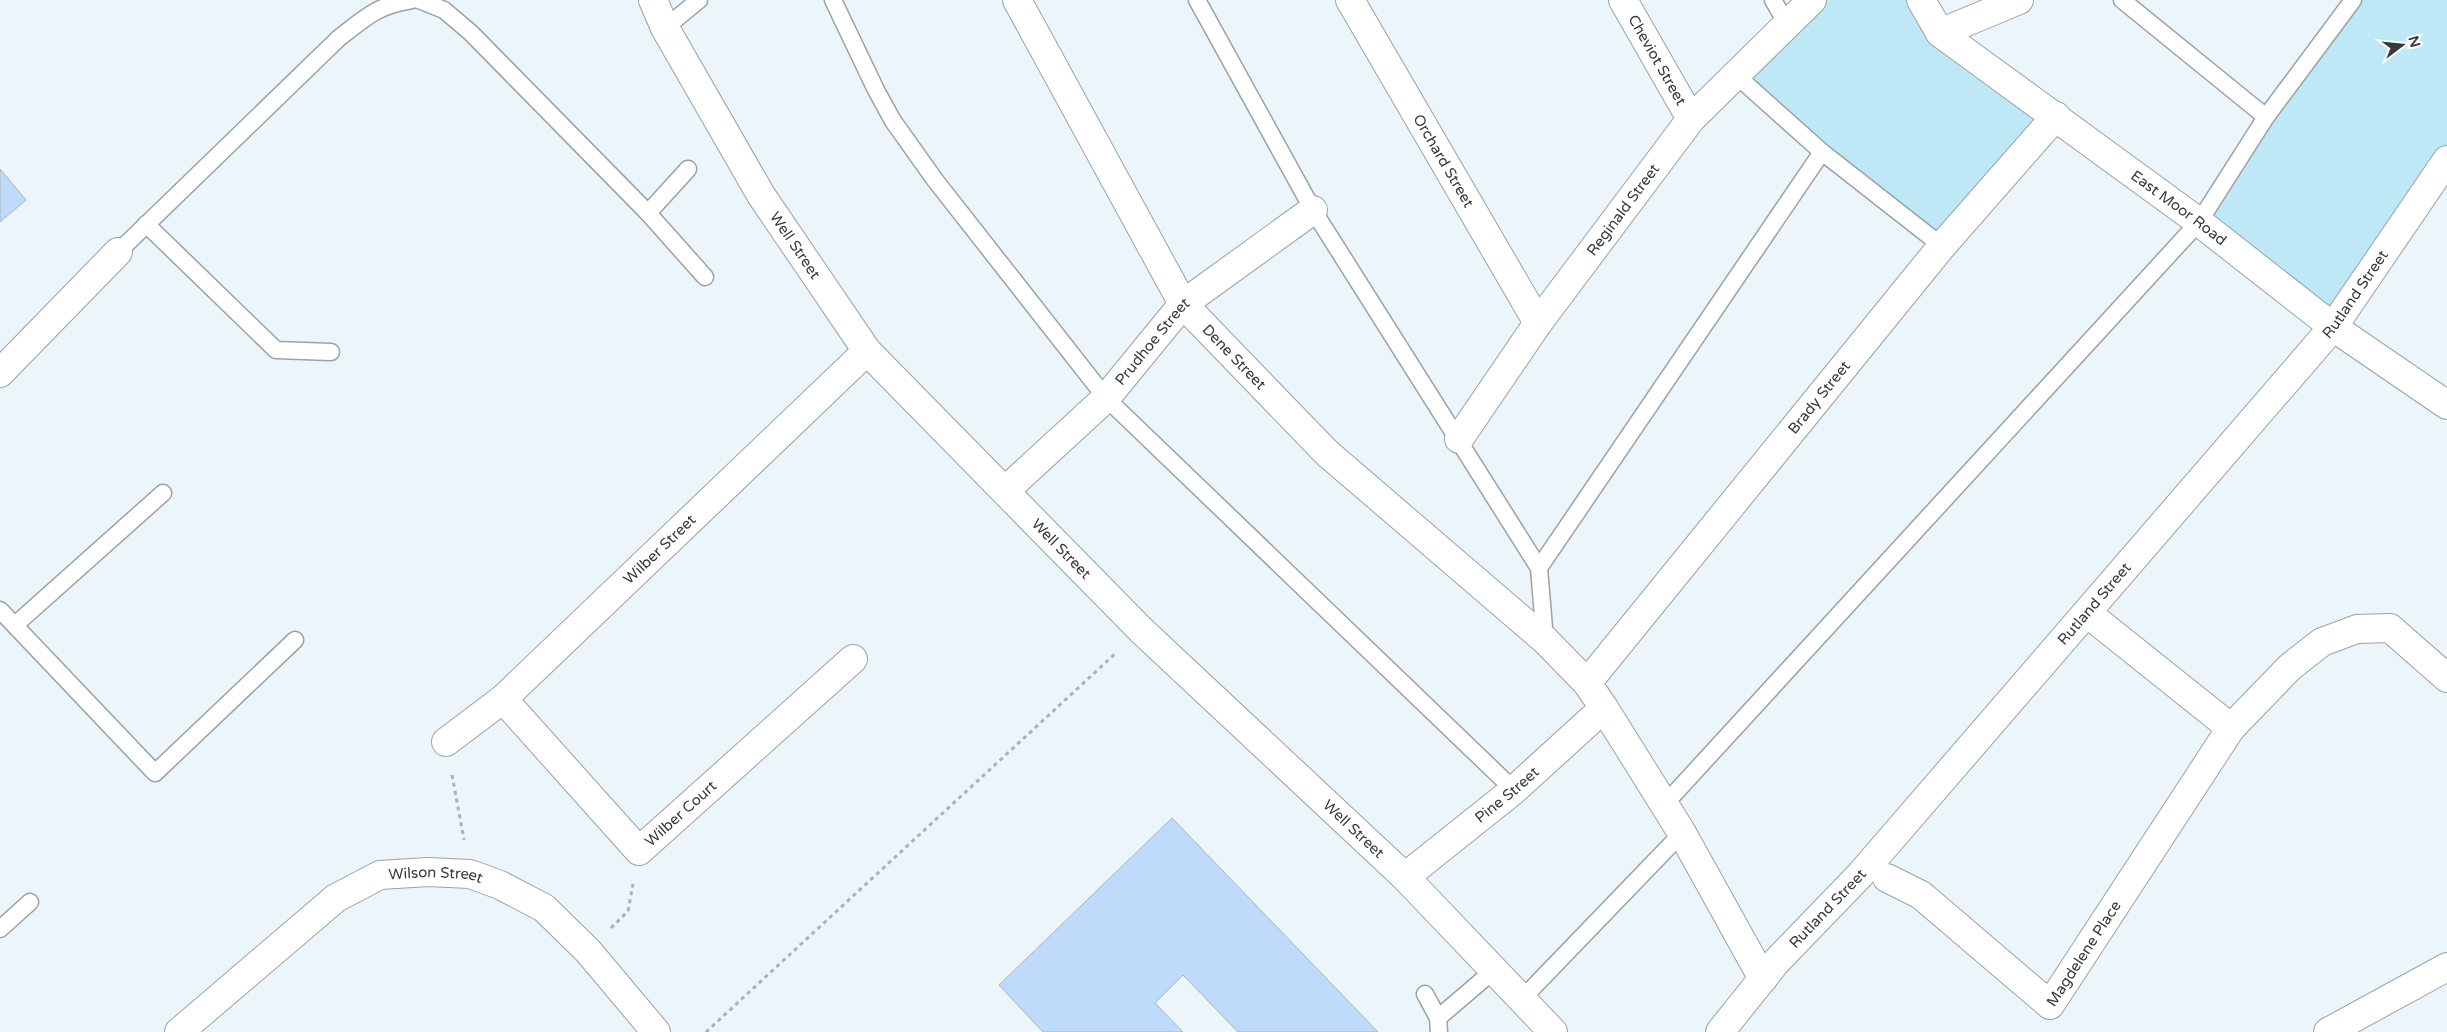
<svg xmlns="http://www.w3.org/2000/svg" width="2447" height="1032" viewBox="0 0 2447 1032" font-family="'Varela Round',sans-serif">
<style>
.green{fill:#bfe8f7}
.building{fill:#bedbfc;stroke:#aeb3ba}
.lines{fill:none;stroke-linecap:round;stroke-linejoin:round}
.lane-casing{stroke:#9aa2a6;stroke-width:19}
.street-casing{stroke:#9aa2a6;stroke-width:30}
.path{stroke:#abb2b5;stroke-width:3;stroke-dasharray:4 4;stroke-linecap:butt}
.lane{stroke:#fff;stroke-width:16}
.street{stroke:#fff;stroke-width:28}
.labels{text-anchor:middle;stroke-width:4.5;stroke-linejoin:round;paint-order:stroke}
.street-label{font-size:15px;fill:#363a3b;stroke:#fff}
</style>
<rect width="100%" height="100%" fill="#ecf5f9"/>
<g class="green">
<polygon points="1811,0 1919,0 2056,116 1942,246 1737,76"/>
<polygon points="2353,0 2447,0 2447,160 2333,327 2199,222"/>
</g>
<g class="building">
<polygon points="0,169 26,200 0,222"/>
<polygon points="1172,818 1378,1032 1238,1032 1183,975 1155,1003 1183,1032 1043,1032 999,985"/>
</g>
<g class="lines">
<defs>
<g id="lane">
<polyline points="419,0 444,10 471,33 648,213 705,277"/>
<polyline points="833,0 876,90 893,121 935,180 1106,398 1514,790"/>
<polyline points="1197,0 1313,210 1539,568 1545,640"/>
<polyline points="1773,0 1788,26"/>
<polyline points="2122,0 2266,117"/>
<polyline points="665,28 699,0"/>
<polyline points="1737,76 1822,152 1942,246"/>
<polyline points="648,213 688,169"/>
<polyline points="146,224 276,350 331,352"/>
<path d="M118,252L339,38C366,17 378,5 412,0"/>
<polyline points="1539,568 1822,152"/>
<polyline points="0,610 155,773 295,640"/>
<polyline points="15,625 163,493"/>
<polyline points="1664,805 2199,222 2266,117 2353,0"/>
<polyline points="0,929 30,902"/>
<polyline points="1425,994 1438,1018 1439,1032"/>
<polyline points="1522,999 1682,833"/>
<polyline points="1438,1018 1493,971"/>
</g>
<g id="street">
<path id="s1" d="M653,0L665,28L761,195L867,351L1141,630L1405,877L1553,1032"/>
<path id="s2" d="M1017,0L1183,304L1327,453L1545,640L1587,683L1604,708L1682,833L1763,979"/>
<path id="s3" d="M1350,0L1538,323"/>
<path id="s4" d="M1623,0L1691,119"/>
<path id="s5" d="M1921,0L1940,33L2199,222L2333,327L2447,405"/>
<polyline points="1940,33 2019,0"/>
<polyline points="0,373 118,252"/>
<path id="s6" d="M1459,439L1538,323L1691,119L1812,0"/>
<path id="s7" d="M1006,490L1106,398L1183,304L1313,210"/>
<polyline points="2087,613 2231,728"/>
<path id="s8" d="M1587,683L1942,246L2056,116"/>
<path id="s9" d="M503,699L639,851L853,659"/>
<path id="s10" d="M446,742L503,699L867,351"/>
<path id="s11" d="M1405,877L1514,790L1604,708"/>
<path id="s12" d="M1887,878L1921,895L2050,1005L2231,728L2290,667L2322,642L2357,629L2390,628L2447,678"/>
<path id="s13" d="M179,1032L336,898L380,875L428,872L470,874L500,885L544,908L588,951L656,1032"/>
<path id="s14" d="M1720,1032L1776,962L1860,875L2333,327L2447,160"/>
<polyline points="2328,1032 2447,967"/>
</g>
</defs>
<use href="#lane" class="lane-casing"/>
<use href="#street" class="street-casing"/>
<g class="path">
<polyline points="452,775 464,840"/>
<polyline points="611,928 628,911 633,884"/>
<polyline points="706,1032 1117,652"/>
</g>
<use href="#lane" class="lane"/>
<use href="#street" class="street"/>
</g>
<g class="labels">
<g class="street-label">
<text dy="5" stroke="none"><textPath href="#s4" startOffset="69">Cheviot Street</textPath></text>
<text dy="5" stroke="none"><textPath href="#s3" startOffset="186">Orchard Street</textPath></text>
<text dy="5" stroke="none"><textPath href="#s5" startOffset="334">East Moor Road</textPath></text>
<text dy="5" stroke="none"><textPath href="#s6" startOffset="282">Reginald Street</textPath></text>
<text dy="5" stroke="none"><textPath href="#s1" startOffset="284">Well Street</textPath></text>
<text dy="5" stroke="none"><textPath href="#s14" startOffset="974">Rutland Street</textPath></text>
<text dy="5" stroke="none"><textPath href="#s7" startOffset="209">Prudhoe Street</textPath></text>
<text dy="5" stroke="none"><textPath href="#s2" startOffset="420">Dene Street</textPath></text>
<text dy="5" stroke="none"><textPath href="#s8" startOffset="368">Brady Street</textPath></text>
<text dy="5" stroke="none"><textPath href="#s1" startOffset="689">Well Street</textPath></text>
<text dy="5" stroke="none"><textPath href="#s10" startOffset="288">Wilber Street</textPath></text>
<text dy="5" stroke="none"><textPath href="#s14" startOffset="569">Rutland Street</textPath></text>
<text dy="5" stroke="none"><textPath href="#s11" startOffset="131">Pine Street</textPath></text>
<text dy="5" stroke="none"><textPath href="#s9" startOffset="260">Wilber Court</textPath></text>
<text dy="5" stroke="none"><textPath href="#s1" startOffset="1094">Well Street</textPath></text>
<text dy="5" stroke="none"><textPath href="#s13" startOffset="312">Wilson Street</textPath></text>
<text dy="5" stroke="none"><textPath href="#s14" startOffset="164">Rutland Street</textPath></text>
<text dy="5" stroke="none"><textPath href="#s12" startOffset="269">Magdelene Place</textPath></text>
</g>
</g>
<g transform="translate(2402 45) rotate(74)" stroke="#ffffff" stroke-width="4" paint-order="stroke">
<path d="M0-4L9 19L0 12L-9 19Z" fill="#363a3b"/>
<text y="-8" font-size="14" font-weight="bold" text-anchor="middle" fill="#363a3b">N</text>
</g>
</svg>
